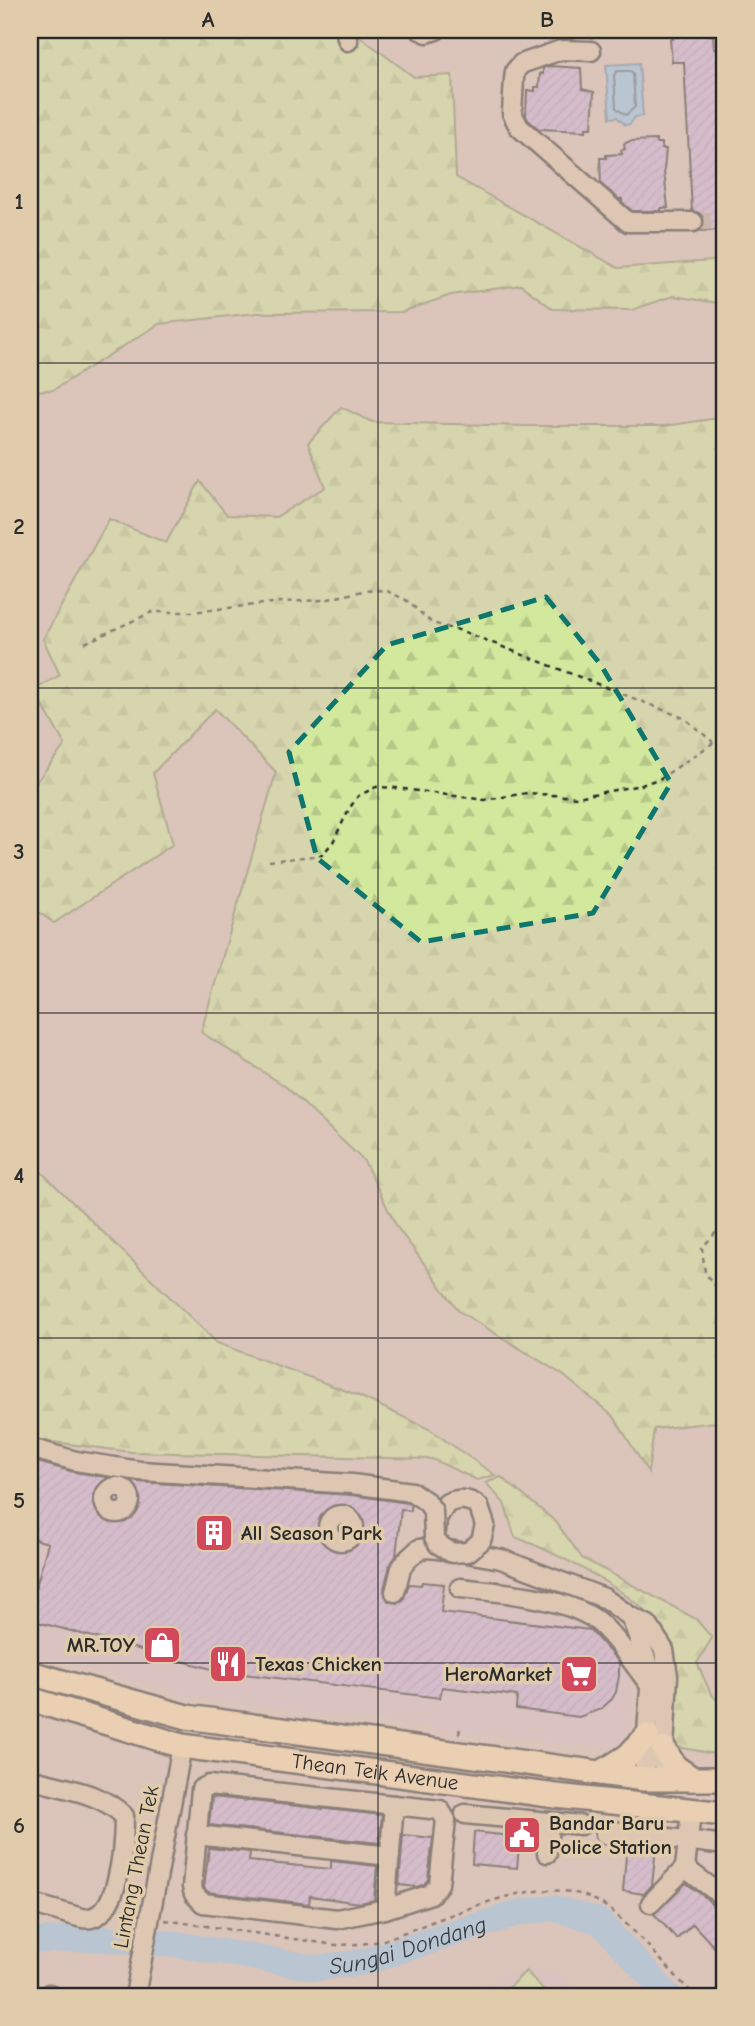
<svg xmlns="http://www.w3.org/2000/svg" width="755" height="2026" viewBox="0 0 755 2026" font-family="'Comic Neue',sans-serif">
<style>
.built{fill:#d7bfc5}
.forest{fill:url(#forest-firs);stroke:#7e8a64;stroke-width:2}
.garden{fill:#d1e89d;stroke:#7e8a64;stroke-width:2}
.water{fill:#90c5ee;stroke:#6887a0;stroke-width:2}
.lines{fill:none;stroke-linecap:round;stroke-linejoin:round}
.shore{stroke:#536979;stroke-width:2}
.river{stroke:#90c5ee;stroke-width:26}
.building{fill:url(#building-hatch);stroke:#2b2b2b;stroke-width:2}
.minor-tunnel{stroke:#b8a59d;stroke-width:18;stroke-dasharray:18 9;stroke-linecap:butt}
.minor-casing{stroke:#2b2b2b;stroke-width:23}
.major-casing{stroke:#2b2b2b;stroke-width:28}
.path{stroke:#2b2b2b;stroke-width:2.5;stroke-dasharray:5 5;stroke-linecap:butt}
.minor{stroke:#e0cbaa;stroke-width:18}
.major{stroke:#fcdcac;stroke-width:23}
.minor-bridge-casing{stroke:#2b2b2b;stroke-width:23;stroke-linecap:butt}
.minor-bridge{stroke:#e0cbaa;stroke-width:18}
.marked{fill:none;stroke:#0f766e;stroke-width:5;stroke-dasharray:14 9;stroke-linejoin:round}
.grid{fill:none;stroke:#2b2b2b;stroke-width:2;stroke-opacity:0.55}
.labels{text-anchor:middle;stroke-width:7;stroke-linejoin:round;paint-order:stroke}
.poi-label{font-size:21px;font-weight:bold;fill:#2b2b2b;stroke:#e0cbaa;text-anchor:start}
.street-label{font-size:21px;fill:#2b2b2b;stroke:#e0cbaa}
.water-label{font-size:23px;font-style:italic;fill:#353a3e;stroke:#e0cbaa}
.neatline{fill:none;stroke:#2b2b2b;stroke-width:2.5}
.grid-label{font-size:23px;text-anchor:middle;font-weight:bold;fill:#2b2b2b}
</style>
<defs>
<pattern id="forest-firs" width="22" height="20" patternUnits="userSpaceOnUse" patternTransform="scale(1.75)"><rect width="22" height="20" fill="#d1e89d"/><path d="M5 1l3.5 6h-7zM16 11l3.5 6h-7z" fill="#b4c787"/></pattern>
<pattern id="building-hatch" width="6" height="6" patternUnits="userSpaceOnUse" patternTransform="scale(1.75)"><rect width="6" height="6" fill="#cfb2df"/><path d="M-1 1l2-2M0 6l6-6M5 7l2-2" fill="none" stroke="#b299c0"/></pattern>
</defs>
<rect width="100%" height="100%" fill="#dbc4ba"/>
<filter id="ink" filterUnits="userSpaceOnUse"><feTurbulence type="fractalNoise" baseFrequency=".0143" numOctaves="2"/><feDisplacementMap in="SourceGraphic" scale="14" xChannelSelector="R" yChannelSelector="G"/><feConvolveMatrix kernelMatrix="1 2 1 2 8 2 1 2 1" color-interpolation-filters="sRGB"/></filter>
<g filter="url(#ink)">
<g class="built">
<polygon points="30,1538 107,1559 447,1627 449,1613 479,1601 506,1597 545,1605 601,1634 624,1662 632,1689 630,1740 616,1751 205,1699 30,1652"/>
<polygon points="526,1970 559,1975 581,1996 428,1996 471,1987"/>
</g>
<g class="forest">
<polygon points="33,30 351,30 414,77 452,75 456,177 618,268 725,260 725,304 673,296 632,310 553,309 521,285 451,295 402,312 256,313 159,324 53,390 30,391 30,32"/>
<polygon points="341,407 372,422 525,426 665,426 725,417 725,1421 654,1429 648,1472 614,1417 563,1375 459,1311 397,1227 364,1161 285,1086 201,1032 276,772 215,709 153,773 173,844 54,923 30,906 30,790 65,745 34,690 60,675 43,639 109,519 166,543 200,481 227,515 276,517 325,487 308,443"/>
<polygon points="30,1161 217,1343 357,1395 429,1429 495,1475 477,1480 432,1459 131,1452 30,1439"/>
<path d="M501,1477L556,1522L582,1558L696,1619L712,1638L697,1663L711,1694L725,1708V1756L678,1747C663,1721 675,1685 673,1656C670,1606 557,1553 515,1537L504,1503L486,1483Z"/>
</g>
<polygon class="garden" points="526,1971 549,1996 500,1996"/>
<polygon class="water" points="639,63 643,116 635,117 630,124 625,125 617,117 610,118 606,65"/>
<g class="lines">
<polygon class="shore" points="617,71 630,71 633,73 635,107 626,115 616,108 614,75"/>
<path class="river" id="s1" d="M30,1941L93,1938L176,1944L316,1968L364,1962L521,1912L554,1908L599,1921L669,1996"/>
</g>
<g class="building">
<polygon points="710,30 710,35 713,35 714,49 725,51 725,230 699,231 704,221 699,213 692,211 684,62 672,62 670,39 673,39 673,31"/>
<polygon points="550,66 581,68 582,89 594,92 592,128 586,128 586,131 539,129 528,120 526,115 527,90 535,91 535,87 539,87 540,73 543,74 543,68"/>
<polygon points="656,140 656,143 662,143 662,149 666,149 664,171 668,208 661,208 661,211 632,211 622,202 622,199 619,199 601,184 600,158 606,158 606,155 622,154 621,150 625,149 624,144 630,141"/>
<polygon points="30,1460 74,1472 138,1482 351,1495 408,1503 411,1505 411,1511 401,1509 396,1556 390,1565 384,1589 388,1601 397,1603 403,1600 409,1584 421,1585 422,1582 444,1584 441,1612 590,1630 619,1662 619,1676 616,1692 612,1699 601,1709 579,1717 516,1709 517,1696 442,1687 440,1698 219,1671 30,1620 30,1585 36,1587 48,1543 30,1538"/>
<polygon points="212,1797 382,1815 379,1843 209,1825"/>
<polygon points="474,1832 520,1837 517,1868 472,1864"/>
<polygon points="403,1835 433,1838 428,1879 424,1884 417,1887 399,1885"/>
<polygon points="627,1844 656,1848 652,1885 644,1894 623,1891"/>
<polygon points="209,1848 250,1852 249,1861 331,1869 331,1861 377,1866 374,1900 359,1903 310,1896 309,1904 208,1892 204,1888"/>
<polygon points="686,1883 706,1898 725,1919 725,1959 693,1924 677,1939 654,1914"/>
</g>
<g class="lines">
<polyline class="minor-tunnel" points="693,222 725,220"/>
<defs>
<g id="minor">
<polyline points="345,30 348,41"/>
<polyline points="420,30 427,33 436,30"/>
<polyline points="591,51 561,50 521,64 515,71 514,79 512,113 519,127 628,222 693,222"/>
<polyline points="30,1448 76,1461 140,1471 352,1484 412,1492"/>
<circle cx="117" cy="1500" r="13"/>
<circle cx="341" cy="1528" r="13"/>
<path d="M436,1531L437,1518L447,1503C459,1498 469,1498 479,1507"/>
<path d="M460,1588C499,1592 564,1597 596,1620C613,1633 638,1669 651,1687"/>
<polyline points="395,1592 401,1568 407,1560 419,1549 428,1548 455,1551 501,1559 604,1598 631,1617 648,1625 664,1650 668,1676 664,1749 661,1761"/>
<polyline points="631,1617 651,1673 644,1779"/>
<path d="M30,1779C61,1788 101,1792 124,1816C124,1842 120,1925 82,1918L30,1903"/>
<polygon points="209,1785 440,1810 446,1820 439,1884 431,1894 385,1909 337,1919 203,1903 194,1894 192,1887 201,1789"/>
<polyline points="465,1814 581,1825"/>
<polyline points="605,1834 613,1831 725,1845"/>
<polyline points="196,1835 390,1856"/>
<polyline points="547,1853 549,1822"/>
<polyline points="685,1868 725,1898"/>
<polyline points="651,1903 685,1868 691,1812"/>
<polyline points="385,1909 394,1805"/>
<polyline points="49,1996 49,1994"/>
<polyline points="135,1996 182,1746"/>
</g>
<g id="major">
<polyline points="30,1673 187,1717 644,1779 725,1779"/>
<path id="s2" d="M30,1699L182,1746L556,1796L725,1814"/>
<polyline points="664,1749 675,1767 693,1779"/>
<polyline points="601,1773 628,1756 647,1736"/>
</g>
</defs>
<use href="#minor" class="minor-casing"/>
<use href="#major" class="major-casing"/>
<g class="path">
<polyline points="85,643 152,612 192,612 281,602 324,600 363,591 385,590 406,600 432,623 462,631 684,718 713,742"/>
<polyline points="269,861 322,855 333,842 349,809 358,796 376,787 396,788 485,800 527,793 577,797 641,785 661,778 725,735"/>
<polyline points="725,1229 717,1231 702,1248 705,1273 725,1298"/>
<polyline points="459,1734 460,1727"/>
<path d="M165,1920L335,1945L361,1944L381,1941C406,1932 431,1922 456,1913C507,1895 566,1873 613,1912C642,1937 668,1969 695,1996"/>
</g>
<use href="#minor" class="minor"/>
<use href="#major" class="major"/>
<defs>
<polyline id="minor-bridge" points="412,1492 427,1502 433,1511 434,1537 438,1544 452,1553 468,1552 481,1541 485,1525 479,1507"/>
</defs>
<use href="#minor-bridge" class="minor-bridge-casing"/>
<use href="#minor-bridge" class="minor-bridge"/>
</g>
</g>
<path d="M0 0H755V2026H0ZM546,597L601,665L671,783L593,913L421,942L317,858L289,752L387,645Z" fill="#dbc4ba" fill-opacity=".55" fill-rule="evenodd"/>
<path class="marked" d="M546,597L601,665L671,783L593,913L421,942L317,858L289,752L387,645Z"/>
<path class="grid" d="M378,30V1996M30,363H725M30,688H725M30,1013H725M30,1338H725M30,1663H725"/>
<defs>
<symbol id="building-square" viewBox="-11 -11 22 22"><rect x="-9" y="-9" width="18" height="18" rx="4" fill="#d1495b" stroke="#e0cbaa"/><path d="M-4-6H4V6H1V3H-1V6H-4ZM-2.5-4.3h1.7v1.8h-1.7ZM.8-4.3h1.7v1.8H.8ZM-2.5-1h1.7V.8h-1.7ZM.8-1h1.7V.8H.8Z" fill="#fff"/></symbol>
<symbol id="shop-square" viewBox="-11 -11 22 22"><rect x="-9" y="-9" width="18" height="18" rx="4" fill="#d1495b" stroke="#e0cbaa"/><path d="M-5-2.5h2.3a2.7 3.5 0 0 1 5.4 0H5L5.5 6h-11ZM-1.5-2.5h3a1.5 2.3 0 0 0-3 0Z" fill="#fff"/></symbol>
<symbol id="restaurant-square" viewBox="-11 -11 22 22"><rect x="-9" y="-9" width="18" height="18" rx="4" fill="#d1495b" stroke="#e0cbaa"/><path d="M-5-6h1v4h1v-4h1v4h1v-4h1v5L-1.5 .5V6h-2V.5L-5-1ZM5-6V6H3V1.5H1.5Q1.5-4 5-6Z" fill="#fff"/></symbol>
<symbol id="supermarket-square" viewBox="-11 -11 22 22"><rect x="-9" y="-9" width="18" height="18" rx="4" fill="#d1495b" stroke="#e0cbaa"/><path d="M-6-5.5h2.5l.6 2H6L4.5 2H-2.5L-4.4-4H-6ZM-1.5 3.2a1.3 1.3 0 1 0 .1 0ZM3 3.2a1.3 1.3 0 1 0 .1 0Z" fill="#fff"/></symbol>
<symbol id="civic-square" viewBox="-11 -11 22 22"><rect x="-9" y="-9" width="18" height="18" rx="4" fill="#d1495b" stroke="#e0cbaa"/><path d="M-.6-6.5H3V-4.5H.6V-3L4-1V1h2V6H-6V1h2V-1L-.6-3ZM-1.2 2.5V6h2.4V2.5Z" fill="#fff"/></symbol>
</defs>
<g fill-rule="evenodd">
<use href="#building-square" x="192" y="1511" width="44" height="44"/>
<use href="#shop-square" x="140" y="1623" width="44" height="44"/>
<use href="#restaurant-square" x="206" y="1642" width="44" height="44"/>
<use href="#supermarket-square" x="557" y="1652" width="44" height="44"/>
<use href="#civic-square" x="500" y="1813" width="44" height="44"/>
</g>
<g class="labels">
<g class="poi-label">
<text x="241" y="1540">All Season Park</text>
<text x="135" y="1652" text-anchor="end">MR.TOY</text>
<text x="255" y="1671">Texas Chicken</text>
<text x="552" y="1681" text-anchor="end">HeroMarket</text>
<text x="549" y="1830">Bandar Baru<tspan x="549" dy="24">Police Station</tspan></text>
</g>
<g class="street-label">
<text dy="7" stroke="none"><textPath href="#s2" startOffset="354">Thean Teik Avenue</textPath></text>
<text transform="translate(136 1867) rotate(-79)" y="7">Lintang Thean Tek</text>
</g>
<g class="water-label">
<text dy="8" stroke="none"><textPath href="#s1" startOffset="383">Sungai Dondang</textPath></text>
</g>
</g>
<rect width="755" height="2026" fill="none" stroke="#e0cbaa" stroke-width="77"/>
<rect x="38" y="38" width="678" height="1950" class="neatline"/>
<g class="grid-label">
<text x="208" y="27">A</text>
<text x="547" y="27">B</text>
<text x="19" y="209">1</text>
<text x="19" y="534">2</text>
<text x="19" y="859">3</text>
<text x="19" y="1183">4</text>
<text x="19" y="1508">5</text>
<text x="19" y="1833">6</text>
</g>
</svg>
